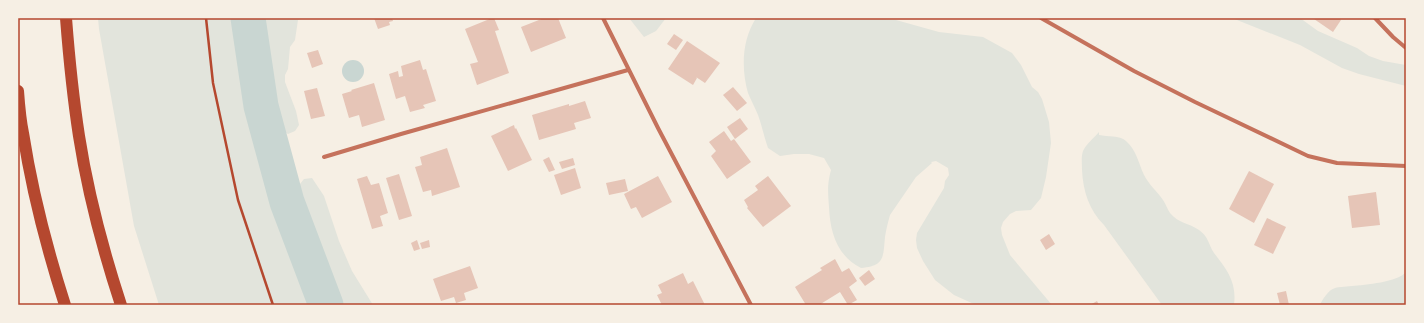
<svg xmlns="http://www.w3.org/2000/svg" width="1424" height="323" viewBox="0 0 1424 323" font-family="'Sofia Sans Condensed',sans-serif">
<style>
.green{fill:#e2e4dc}
.water{fill:#c9d6d2}
.lines{fill:none;stroke-linecap:round;stroke-linejoin:round}
.river{stroke:#c9d6d2;stroke-width:35}
.building{fill:#e6c5b7}
.path{stroke:#b5482f;stroke-width:2.5}
.minor{stroke:#c5725c;stroke-width:4}
.motorway{stroke:#b5482f;stroke-width:12}
.neatline{fill:none;stroke:#b5482f;stroke-width:1.5}
</style>
<rect width="100%" height="100%" fill="#f6efe4"/>
<g class="green">
<polygon points="98,18 241,18 251,85 250,92 256,113 265,155 271,175 275,178 281,206 297,247 313,281 320,305 159,305 134,226 99,29"/>
<polygon points="261,18 304,18 298,20 295,40 290,47 288,69 285,75 285,82 296,111 299,125 295,131 288,134 282,130 274,101 272,79 263,47"/>
<polygon points="629,18 666,18 656,31 644,37"/>
<path d="M756,18H866L896,20L939,32L983,37L1012,53L1021,65L1032,87L1038,92L1042,99L1049,122L1051,143L1046,177L1041,198L1031,210L1016,211L1010,214L1003,222L1001,228L1002,235L1010,255L1052,305H976L954,295L935,280L923,261L917,248L916,240L917,233L944,188L945,181L949,175L948,168L936,161L931,162L932,163L916,177L890,215C888,222 886,230 885,237C883,257 885,266 861,268C837,256 830,232 829,207C828,192 827,185 831,170L824,158L809,154H794L780,156L768,148C764,137 762,126 758,115C755,108 751,100 748,93C741,68 742,40 756,18Z"/>
<polygon points="1232,18 1300,18 1318,31 1357,48 1369,56 1383,61 1406,65 1406,86 1359,74 1342,68 1300,45"/>
<path d="M1099,132V135C1108,137 1119,135 1126,141C1137,151 1138,162 1144,175C1149,185 1157,191 1163,200C1166,204 1167,209 1170,213C1178,223 1189,223 1199,230C1209,237 1208,244 1214,253C1227,270 1237,282 1234,305H1162L1104,225C1089,210 1083,191 1082,170C1082,163 1081,157 1083,151C1086,144 1094,138 1099,132Z"/>
<path d="M312,178L324,196L339,241L352,271L373,305H337C324,267 308,231 300,192V184L304,179Z"/>
<path d="M1406,272V305H1320C1322,300 1327,293 1331,290C1337,286 1345,287 1352,286C1365,285 1398,282 1406,272Z"/>
</g>
<circle class="water" cx="353" cy="71" r="11"/>
<g class="lines">
<polyline class="river" points="248,18 261,106 287,202 326,305"/>
</g>
<g class="building">
<polygon points="374,18 392,18 393,21 389,22 390,25 378,29"/>
<polygon points="492,18 494,18 499,30 495,31 509,73 477,85 470,64 478,62 465,29"/>
<polygon points="544,18 558,18 566,38 531,52 521,27"/>
<polygon points="1315,18 1339,18 1341,20 1333,32 1314,19"/>
<polygon points="674,34 683,40 676,50 667,44"/>
<polygon points="687,41 720,63 705,83 696,77 697,78 693,85 668,69"/>
<polygon points="318,50 323,64 312,68 307,53"/>
<polygon points="420,60 423,70 426,69 436,101 423,105 425,108 410,112 405,96 396,99 389,74 398,71 399,77 403,76 401,66"/>
<polygon points="374,83 385,120 362,127 359,115 349,118 342,94 352,91 351,90"/>
<polygon points="733,87 747,103 737,111 723,95"/>
<polygon points="317,88 325,116 311,119 304,91"/>
<polygon points="585,101 591,118 574,123 576,129 539,140 532,115 569,104 569,106"/>
<polygon points="740,118 748,129 735,139 727,127"/>
<polygon points="514,125 515,129 516,128 532,160 508,171 491,136"/>
<polygon points="724,131 731,141 734,139 751,162 727,179 711,156 716,151 709,142"/>
<polygon points="447,148 460,187 432,196 431,190 423,192 415,167 422,165 420,157"/>
<polygon points="549,157 555,170 549,172 543,160"/>
<polygon points="573,158 575,165 562,169 559,162"/>
<polygon points="575,168 581,188 561,195 554,175"/>
<polygon points="1249,171 1274,184 1254,223 1229,209"/>
<polygon points="399,174 412,216 399,220 386,178"/>
<polygon points="367,176 371,185 379,183 388,213 380,216 383,226 372,229 357,179"/>
<polygon points="658,176 672,202 642,218 636,207 631,209 624,194"/>
<polygon points="768,176 791,206 763,227 747,208 748,207 744,200 758,190 755,186"/>
<polygon points="625,179 628,191 609,195 606,183"/>
<polygon points="1376,192 1380,225 1352,228 1348,196"/>
<polygon points="1267,218 1286,227 1273,254 1254,245"/>
<polygon points="1049,234 1055,244 1046,250 1040,240"/>
<polygon points="417,240 420,249 414,251 411,243"/>
<polygon points="429,240 430,247 422,249 420,243"/>
<polygon points="835,259 842,272 849,268 857,281 849,287 857,300 848,305 840,292 819,305 806,305 795,287 822,270 820,268"/>
<polygon points="470,266 478,288 464,293 466,300 456,303 454,297 441,301 433,279"/>
<polygon points="869,270 875,279 865,286 859,278"/>
<polygon points="683,273 688,284 693,281 705,305 662,305 657,295 662,293 658,285"/>
<polygon points="1286,291 1289,305 1280,305 1277,293"/>
<polygon points="1097,301 1099,305 1090,305"/>
</g>
<g class="lines">
<polyline class="path" points="206,18 213,83 238,200 273,305"/>
<g class="minor">
<polyline points="603,18 658,128 751,305"/>
<polyline points="1041,18 1134,71 1195,102 1308,156 1337,163 1406,166"/>
<polyline points="1375,18 1393,37 1406,48"/>
<polyline points="324,157 401,134 628,70"/>
</g>
<g class="motorway">
<path d="M66,18C69,57 73,97 79,136C88,194 103,250 121,305"/>
<path d="M18,91C19,105 20,119 23,133C32,191 47,249 65,305"/>
</g>
</g>
<rect width="1424" height="323" fill="none" stroke="#f6efe4" stroke-width="38"/>
<rect x="19" y="19" width="1386" height="285" class="neatline"/>
</svg>
